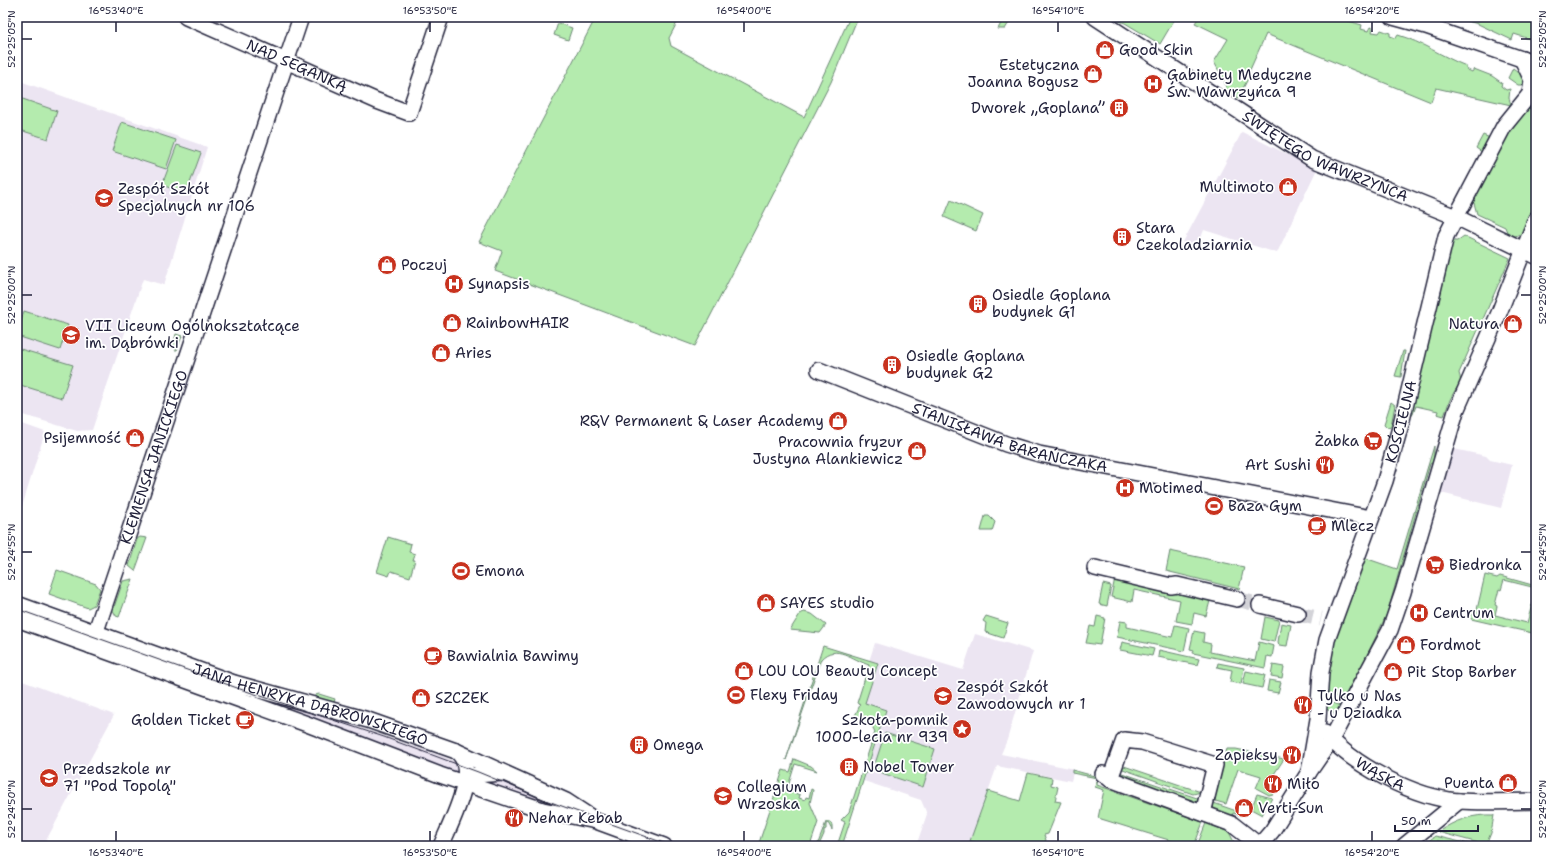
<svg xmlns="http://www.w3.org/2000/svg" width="1553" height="863" viewBox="0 0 1553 863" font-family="'Shantell Sans',sans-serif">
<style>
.built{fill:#ece5f2}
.green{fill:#b4ebae;stroke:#6b8674}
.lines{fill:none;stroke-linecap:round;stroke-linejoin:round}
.minor-tunnel{stroke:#d3d3d8;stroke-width:15;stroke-dasharray:15 8;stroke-linecap:butt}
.minor-casing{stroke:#22223b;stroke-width:18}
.minor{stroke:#fff;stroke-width:15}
.tram{stroke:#22223b;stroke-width:1}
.ticks{fill:none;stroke:#22223b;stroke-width:1.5}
.labels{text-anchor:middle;stroke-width:3.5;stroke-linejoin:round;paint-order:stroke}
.poi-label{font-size:15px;fill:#22223b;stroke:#fff;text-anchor:start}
.street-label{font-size:15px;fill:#22223b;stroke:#fff}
.neatline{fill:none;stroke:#22223b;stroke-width:1.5}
.ticks-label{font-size:10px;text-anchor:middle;fill:#22223b}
</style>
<rect width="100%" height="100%" fill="#fff"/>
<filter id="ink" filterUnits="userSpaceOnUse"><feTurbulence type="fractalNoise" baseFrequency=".025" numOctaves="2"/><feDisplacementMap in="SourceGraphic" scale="8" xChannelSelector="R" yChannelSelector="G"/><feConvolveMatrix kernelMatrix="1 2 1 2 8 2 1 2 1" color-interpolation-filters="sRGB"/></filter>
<g filter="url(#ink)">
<g class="built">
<polygon points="17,80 207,147 164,285 143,279 92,430 77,431 17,413"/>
<polygon points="1242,132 1317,169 1277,253 1204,230 1197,248 1182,244"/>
<polygon points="17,422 45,432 17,523"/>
<polygon points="1454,449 1486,456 1490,460 1512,465 1501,508 1441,493"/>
<polygon points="975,634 1033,651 1007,740 1001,754 1074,769 1071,781 997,766 969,846 916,846 927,814 921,800 864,781 886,710 865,703 877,663 869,661 875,643 963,670"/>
<polygon points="114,642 442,756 459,763 461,774 343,730 238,697"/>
<polygon points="17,679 114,715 43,846 31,846 17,840"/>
<polygon points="493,776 649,835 472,781"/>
</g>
<g class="green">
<polygon points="596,17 680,17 669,38 671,46 804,117 850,17 858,17 831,82 695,346 495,271 502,251 479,242"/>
<polygon points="994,17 1003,17 1010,21 1005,29 998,29 1002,21"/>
<polygon points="1108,17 1176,17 1160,44 1125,23"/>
<path d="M1199,17H1335L1362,25L1361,29L1368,31L1370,27L1373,28L1372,32L1379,33L1381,30L1390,33V36L1396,38L1398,35C1422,42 1443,57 1466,66V69L1472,72L1474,69L1492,76L1502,83L1501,86L1506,90L1510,89L1509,98L1511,105L1436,88L1431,102L1266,34L1249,72L1251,73L1238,98L1226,91L1225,82L1214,62L1228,39L1195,23Z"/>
<polygon points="1453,17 1536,17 1536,53 1532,52 1536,41 1514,34 1512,40 1478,24"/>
<polygon points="558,23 572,28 568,40 554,35"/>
<polygon points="1513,68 1522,75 1525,85 1518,85 1508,78"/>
<polygon points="17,97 57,111 48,139 17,129"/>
<polygon points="1526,104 1536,108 1536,202 1528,228 1524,227 1521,234 1515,236 1507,232 1505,227 1477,214 1474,203 1470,201 1509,126"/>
<polygon points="122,122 176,140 166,169 112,151"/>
<polygon points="1483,135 1490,138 1483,153 1476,148"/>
<polygon points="177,145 201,153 186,194 162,185"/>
<polygon points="951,200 983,215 976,231 944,217"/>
<path d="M1464,236L1510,258L1459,373C1463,386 1458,384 1453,394C1449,400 1447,409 1444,416L1437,414L1438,411L1416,406L1413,414L1410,418L1451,241H1457Z"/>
<polygon points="24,311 68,325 60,350 17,336"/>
<polygon points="176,334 182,336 177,350 175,350 176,347 173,346"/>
<polygon points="17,348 73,365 62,398 17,384"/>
<polygon points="1403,351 1405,351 1401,377 1395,376"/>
<polygon points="1391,402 1395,405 1391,426 1387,427 1384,424"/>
<polygon points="1434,446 1434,462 1430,464 1387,614 1362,665 1364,669 1359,678 1354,679 1345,696 1346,701 1324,692 1332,645 1365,558 1397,569"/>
<polygon points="985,516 989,516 995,522 992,531 981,531"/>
<polygon points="140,537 147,538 135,571 129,566 137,539"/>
<polygon points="388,537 411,544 409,552 415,554 413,560 415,560 410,577 391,571 389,576 377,572"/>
<polygon points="1170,551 1244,567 1239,589 1166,571"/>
<polygon points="57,570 96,584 100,589 94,605 88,608 49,594"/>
<polygon points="1485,575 1497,578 1500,576 1536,586 1536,588 1504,580 1501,590 1499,589 1495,605 1497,606 1495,615 1527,623 1532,604 1536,603 1536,625 1534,625 1532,633 1471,619 1472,614 1476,614"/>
<polygon points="1115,578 1210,601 1206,616 1194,613 1192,624 1176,621 1180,600 1134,590 1132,602 1111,597"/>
<polygon points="133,579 119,617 116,616 113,610 123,581"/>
<polygon points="1103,584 1111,586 1107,606 1099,604"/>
<polygon points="804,612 812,614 826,625 820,633 790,630 800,614"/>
<polygon points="986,616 1008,623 1003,638 985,632 986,623 983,621"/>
<polygon points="1097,616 1105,618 1100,645 1086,643 1090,626 1095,627"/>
<polygon points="1265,617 1279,620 1274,642 1261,639"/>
<polygon points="1120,621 1127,622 1127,627 1172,637 1175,625 1189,628 1184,651 1117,637"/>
<polygon points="1281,623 1291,625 1287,646 1279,645 1278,642"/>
<polygon points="1194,631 1204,633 1203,642 1211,644 1210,652 1255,661 1259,642 1274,646 1272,657 1267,656 1265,668 1193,653 1194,650 1190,649"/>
<polygon points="1122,642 1154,649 1152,656 1120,650"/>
<path d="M823,646L878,663L865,703L886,710L842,846H837L845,822L841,820L849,812L875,732L872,726L853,720L860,705L857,703L869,665C853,660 836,643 821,659L786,760Z"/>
<polygon points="1159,650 1199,659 1197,665 1158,657"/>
<polygon points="1218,663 1244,668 1241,684 1230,682 1232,670 1217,667"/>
<polygon points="1273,665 1284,667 1282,678 1271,676"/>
<polygon points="1246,671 1265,675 1262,688 1243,684"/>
<polygon points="1269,680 1281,682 1278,693 1267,691"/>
<polygon points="319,694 335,699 334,702 329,702 316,698 315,695"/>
<polygon points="1324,699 1342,707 1338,712 1330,712 1325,707"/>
<polygon points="885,733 935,749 923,787 873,770"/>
<polygon points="1227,749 1236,749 1284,759 1266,786 1275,791 1273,794 1269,795 1256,788 1261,776 1238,769 1226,804 1212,800"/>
<polygon points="794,759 811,766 817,771 795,764 787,790 800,795 799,798 805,800 806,797 809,798 811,789 813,790 810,803 818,822 810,846 758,846 783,770 790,772"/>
<polygon points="1121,765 1201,792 1193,794 1120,768"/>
<polygon points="1072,770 1098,777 1097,785 1203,822 1194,846 1188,846 1098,818 1104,790 1095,787 1097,778 1072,773"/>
<polygon points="1119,772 1200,799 1198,805 1126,779"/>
<polygon points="1028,773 1052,778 1051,785 1058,787 1055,801 1061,802 1048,834 1044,835 1046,840 1043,846 990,846 970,841 988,791 1020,801"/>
<polygon points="1257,794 1272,798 1262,815 1251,809"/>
<polygon points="1208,801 1242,813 1241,815 1233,813 1232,817 1240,820 1239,823 1205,811"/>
<path d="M1494,815L1491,833L1486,845L1438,832C1455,820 1473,814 1494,815Z"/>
<polygon points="826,822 830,822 832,825 832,830 828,823 826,824 826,829 824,830 824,834 820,843 821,845 817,846"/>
<polygon points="1206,823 1229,832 1235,844 1234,846 1197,846"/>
<polygon points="1435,836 1478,846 1458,846 1438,841 1430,841 1422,846"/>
</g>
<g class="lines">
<g class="minor-tunnel">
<polyline points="1237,599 1260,605"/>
<polyline points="1298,614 1321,619"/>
</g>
<defs>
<g id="minor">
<path id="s1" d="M186,17L377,101L409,113L441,17"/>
<path id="s2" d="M1095,17L1312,159L1456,217L1536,256"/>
<polyline points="1393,17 1426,26 1536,64"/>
<polyline points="1522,59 1532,80 1530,94"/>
<path id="s3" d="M819,370L1006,444L1039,454L1371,518"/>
<polyline points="1095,568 1171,586 1177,585 1237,599"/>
<path id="s4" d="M17,604L234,683L368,720L456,751L566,801L589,816"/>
<polyline points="1260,605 1298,614"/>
<polyline points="17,619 307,724 440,775 543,810 596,821 664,846"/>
<path id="s5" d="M91,646L301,17"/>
<path id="s6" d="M1325,733C1354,766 1415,798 1459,801C1485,803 1511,801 1536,801"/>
<path id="s7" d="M1309,772L1318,719L1321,672L1327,640L1385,481L1401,424L1446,236L1504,126L1530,94L1536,89"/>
<polyline points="1103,774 1110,779 1232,824 1260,846"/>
<polyline points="1110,779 1124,740 1142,742 1215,765 1203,813"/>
<polyline points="465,783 475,775 503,773"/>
<path d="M441,846C450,824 481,768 456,751"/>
<polyline points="1259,846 1272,831 1309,772 1331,740 1390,630 1403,592 1456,411 1499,313 1536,219"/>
<polyline points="1404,846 1459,801"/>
</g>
</defs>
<use href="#minor" class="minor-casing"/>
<use href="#minor" class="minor"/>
<polyline class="tram" points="17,609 240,689 384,737 478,772 548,801 672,846"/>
</g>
</g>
<path class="ticks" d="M116,22V32M430,22V32M744,22V32M1058,22V32M1372,22V32M22,39H32M1521,39H1531M22,295H32M1521,295H1531M22,552H32M1521,552H1531M22,809H32M1521,809H1531M116,831V841M430,831V841M744,831V841M1058,831V841M1372,831V841"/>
<defs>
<symbol id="shop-disc" viewBox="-11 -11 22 22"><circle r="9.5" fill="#c8321e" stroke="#fff"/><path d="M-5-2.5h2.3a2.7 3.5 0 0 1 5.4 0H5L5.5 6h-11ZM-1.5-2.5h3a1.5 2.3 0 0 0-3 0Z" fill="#fff"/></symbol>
<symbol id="hospital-disc" viewBox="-11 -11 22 22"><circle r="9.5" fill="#c8321e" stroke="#fff"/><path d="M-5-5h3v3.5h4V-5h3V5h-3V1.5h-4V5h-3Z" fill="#fff"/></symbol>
<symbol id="building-disc" viewBox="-11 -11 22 22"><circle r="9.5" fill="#c8321e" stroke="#fff"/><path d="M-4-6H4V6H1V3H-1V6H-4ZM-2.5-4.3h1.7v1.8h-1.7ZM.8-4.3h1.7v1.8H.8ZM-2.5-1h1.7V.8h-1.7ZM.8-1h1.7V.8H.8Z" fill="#fff"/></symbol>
<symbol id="school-disc" viewBox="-11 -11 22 22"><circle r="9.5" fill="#c8321e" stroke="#fff"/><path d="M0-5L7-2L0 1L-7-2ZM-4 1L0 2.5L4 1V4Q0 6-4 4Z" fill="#fff"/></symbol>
<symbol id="supermarket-disc" viewBox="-11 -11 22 22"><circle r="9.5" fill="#c8321e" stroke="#fff"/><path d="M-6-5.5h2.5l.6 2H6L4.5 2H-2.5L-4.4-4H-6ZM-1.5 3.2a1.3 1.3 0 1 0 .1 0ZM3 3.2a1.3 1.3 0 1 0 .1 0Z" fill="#fff"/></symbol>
<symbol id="restaurant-disc" viewBox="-11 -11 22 22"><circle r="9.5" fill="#c8321e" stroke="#fff"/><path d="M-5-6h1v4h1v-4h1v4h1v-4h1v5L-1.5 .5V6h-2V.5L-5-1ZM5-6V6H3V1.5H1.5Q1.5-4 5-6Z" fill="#fff"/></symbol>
<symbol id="stadium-disc" viewBox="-11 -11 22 22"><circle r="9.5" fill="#c8321e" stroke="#fff"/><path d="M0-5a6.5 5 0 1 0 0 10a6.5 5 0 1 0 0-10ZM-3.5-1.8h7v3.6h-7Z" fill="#fff"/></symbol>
<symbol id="cafe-disc" viewBox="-11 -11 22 22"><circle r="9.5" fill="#c8321e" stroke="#fff"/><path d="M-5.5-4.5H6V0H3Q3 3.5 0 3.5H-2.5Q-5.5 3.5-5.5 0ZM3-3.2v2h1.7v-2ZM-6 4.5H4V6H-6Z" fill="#fff"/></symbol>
<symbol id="sight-disc" viewBox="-11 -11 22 22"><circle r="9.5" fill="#c8321e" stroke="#fff"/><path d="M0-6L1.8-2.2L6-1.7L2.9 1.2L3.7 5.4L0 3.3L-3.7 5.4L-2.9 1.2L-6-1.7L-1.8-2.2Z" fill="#fff"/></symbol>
<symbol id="university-disc" viewBox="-11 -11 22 22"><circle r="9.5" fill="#c8321e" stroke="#fff"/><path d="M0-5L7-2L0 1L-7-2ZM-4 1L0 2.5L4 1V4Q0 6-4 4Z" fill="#fff"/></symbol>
</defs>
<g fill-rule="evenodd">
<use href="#shop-disc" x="1094" y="39" width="22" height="22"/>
<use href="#shop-disc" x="1082" y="63" width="22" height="22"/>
<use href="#hospital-disc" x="1142" y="73" width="22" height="22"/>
<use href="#building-disc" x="1108" y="97" width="22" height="22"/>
<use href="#shop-disc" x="1277" y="176" width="22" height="22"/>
<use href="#school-disc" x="93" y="187" width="22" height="22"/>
<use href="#building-disc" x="1111" y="226" width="22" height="22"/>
<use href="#shop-disc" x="376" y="254" width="22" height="22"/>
<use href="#hospital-disc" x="443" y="273" width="22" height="22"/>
<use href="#building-disc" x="967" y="293" width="22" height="22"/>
<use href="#shop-disc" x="441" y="312" width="22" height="22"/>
<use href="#shop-disc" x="1502" y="313" width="22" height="22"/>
<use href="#school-disc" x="60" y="324" width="22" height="22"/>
<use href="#shop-disc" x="430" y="342" width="22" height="22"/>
<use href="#building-disc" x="881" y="354" width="22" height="22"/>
<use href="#shop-disc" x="827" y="410" width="22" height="22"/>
<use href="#shop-disc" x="124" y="427" width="22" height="22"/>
<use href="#supermarket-disc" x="1362" y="430" width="22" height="22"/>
<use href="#shop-disc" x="906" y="440" width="22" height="22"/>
<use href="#restaurant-disc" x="1314" y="454" width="22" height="22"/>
<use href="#hospital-disc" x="1114" y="477" width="22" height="22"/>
<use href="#stadium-disc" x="1203" y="495" width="22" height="22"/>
<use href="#cafe-disc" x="1306" y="515" width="22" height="22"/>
<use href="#supermarket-disc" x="1424" y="554" width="22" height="22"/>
<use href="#stadium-disc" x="450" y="560" width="22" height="22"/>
<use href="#shop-disc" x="755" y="592" width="22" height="22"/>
<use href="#hospital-disc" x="1408" y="602" width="22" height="22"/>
<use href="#shop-disc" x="1395" y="634" width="22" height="22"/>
<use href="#cafe-disc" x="422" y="645" width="22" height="22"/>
<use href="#shop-disc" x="733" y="660" width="22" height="22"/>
<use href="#shop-disc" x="1382" y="661" width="22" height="22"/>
<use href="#stadium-disc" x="725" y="684" width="22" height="22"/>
<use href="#school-disc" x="932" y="685" width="22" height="22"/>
<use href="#shop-disc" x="410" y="687" width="22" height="22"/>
<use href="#restaurant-disc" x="1292" y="694" width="22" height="22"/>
<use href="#cafe-disc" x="234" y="709" width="22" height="22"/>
<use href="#sight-disc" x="951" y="718" width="22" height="22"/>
<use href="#building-disc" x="628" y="734" width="22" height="22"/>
<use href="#restaurant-disc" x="1281" y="744" width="22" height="22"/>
<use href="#building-disc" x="838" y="756" width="22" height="22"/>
<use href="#school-disc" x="38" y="767" width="22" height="22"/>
<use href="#shop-disc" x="1497" y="772" width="22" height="22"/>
<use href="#restaurant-disc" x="1262" y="773" width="22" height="22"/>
<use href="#university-disc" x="712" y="785" width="22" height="22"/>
<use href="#shop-disc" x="1233" y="797" width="22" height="22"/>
<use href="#restaurant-disc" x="503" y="807" width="22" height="22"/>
</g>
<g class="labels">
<g class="poi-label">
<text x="1119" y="55">Good Skin</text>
<text x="1079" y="70" text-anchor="end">Estetyczna<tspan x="1079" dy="17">Joanna Bogusz</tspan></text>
<text x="1167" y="80">Gabinety Medyczne<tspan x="1167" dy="17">Św. Wawrzyńca 9</tspan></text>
<text x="1105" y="113" text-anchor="end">Dworek „Goplana”</text>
<text x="1274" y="192" text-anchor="end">Multimoto</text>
<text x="118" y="194">Zespół Szkół<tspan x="118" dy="17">Specjalnych nr 106</tspan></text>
<text x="1136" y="233">Stara<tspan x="1136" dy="17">Czekoladziarnia</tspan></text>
<text x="401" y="270">Poczuj</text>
<text x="468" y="289">Synapsis</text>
<text x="992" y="300">Osiedle Goplana<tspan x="992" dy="17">budynek G1</tspan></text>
<text x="466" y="328">RainbowHAIR</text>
<text x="1499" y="329" text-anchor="end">Natura</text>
<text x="85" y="331">VII Liceum Ogólnokształcące<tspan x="85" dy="17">im. Dąbrówki</tspan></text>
<text x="455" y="358">Aries</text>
<text x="906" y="361">Osiedle Goplana<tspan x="906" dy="17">budynek G2</tspan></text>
<text x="824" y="426" text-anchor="end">R&amp;V Permanent &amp; Laser Academy</text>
<text x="121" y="443" text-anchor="end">Psijemność</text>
<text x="1359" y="446" text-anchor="end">Żabka</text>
<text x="903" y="447" text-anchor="end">Pracownia fryzur<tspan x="903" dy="17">Justyna Alankiewicz</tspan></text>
<text x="1311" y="470" text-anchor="end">Art Sushi</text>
<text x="1139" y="493">Motimed</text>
<text x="1228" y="511">Baza Gym</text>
<text x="1331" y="531">Mlecz</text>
<text x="1449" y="570">Biedronka</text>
<text x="475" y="576">Emona</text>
<text x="780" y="608">SAYES studio</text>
<text x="1433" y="618">Centrum</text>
<text x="1420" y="650">Fordmot</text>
<text x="447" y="661">Bawialnia Bawimy</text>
<text x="758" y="676">LOU LOU Beauty Concept</text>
<text x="1407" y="677">Pit Stop Barber</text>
<text x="957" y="692">Zespół Szkół<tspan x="957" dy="17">Zawodowych nr 1</tspan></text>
<text x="750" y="700">Flexy Friday</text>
<text x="1317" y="701">Tylko u Nas<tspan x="1317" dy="17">- u Dziadka</tspan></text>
<text x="435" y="703">SZCZEK</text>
<text x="231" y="725" text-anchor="end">Golden Ticket</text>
<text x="948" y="725" text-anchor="end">Szkoła-pomnik<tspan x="948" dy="17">1000-lecia nr 939</tspan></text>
<text x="653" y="750">Omega</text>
<text x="1278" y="760" text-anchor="end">Zapieksy</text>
<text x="863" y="772">Nobel Tower</text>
<text x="63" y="774">Przedszkole nr<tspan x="63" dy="17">71 "Pod Topolą"</tspan></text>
<text x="1494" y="788" text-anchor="end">Puenta</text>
<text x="1287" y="789">Miło</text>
<text x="737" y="792">Collegium<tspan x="737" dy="17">Wrzoska</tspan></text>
<text x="1258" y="813">Verti-Sun</text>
<text x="528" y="823">Nehar Kebab</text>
</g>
<g class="street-label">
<text dy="5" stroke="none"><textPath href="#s1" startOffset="121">NAD SEGANKĄ</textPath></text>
<text dy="5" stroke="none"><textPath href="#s2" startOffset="270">ŚWIĘTEGO WAWRZYŃCA</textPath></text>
<text dy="5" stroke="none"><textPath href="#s7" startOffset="364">KOŚCIELNA</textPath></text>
<text dy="5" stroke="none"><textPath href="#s3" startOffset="203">STANISŁAWA BARAŃCZAKA</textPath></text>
<text dy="5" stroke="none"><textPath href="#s5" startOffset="199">KLEMENSA JANICKIEGO</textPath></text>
<text dy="5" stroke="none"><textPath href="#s4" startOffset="310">JANA HENRYKA DĄBROWSKIEGO</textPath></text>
<text dy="5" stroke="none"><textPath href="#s6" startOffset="69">WĄSKA</textPath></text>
</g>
</g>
<rect width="1553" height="863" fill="none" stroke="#fff" stroke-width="44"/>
<path d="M1395 825v6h83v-6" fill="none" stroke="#22223b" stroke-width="2"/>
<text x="1401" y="825" font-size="12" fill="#22223b" stroke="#ffffff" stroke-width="3" paint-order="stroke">50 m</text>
<rect x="22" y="22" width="1509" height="819" class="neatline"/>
<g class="ticks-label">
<text x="116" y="14">16°53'40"E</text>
<text x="430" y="14">16°53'50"E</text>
<text x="744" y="14">16°54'00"E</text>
<text x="1058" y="14">16°54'10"E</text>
<text x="1372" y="14">16°54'20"E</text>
<text transform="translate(11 39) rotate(-90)" y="4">52°25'05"N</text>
<text transform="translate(1542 39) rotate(-90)" y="4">52°25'05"N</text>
<text transform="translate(11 295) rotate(-90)" y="4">52°25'00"N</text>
<text transform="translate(1542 295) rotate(-90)" y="4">52°25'00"N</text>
<text transform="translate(11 552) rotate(-90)" y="4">52°24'55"N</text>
<text transform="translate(1542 552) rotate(-90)" y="4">52°24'55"N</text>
<text transform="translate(11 809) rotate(-90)" y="4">52°24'50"N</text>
<text transform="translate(1542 809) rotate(-90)" y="4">52°24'50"N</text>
<text x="116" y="856">16°53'40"E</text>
<text x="430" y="856">16°53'50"E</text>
<text x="744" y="856">16°54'00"E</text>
<text x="1058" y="856">16°54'10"E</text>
<text x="1372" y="856">16°54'20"E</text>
</g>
</svg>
